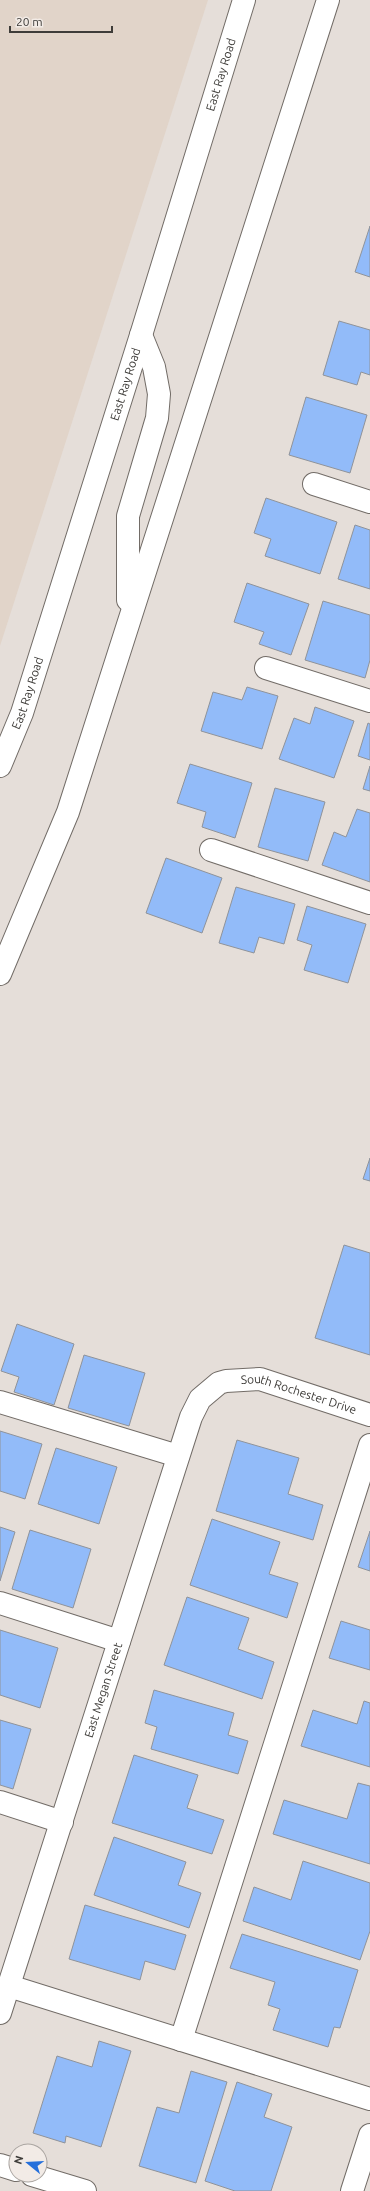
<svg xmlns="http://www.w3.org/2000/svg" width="370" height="2191" viewBox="0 0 370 2191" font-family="Ubuntu,sans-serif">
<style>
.built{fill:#e1d4c9}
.building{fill:#92bbf9;stroke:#8f939a}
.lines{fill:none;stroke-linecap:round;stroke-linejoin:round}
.minor-casing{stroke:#726c67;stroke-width:24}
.major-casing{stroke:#726c67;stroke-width:24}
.minor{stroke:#fff;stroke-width:22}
.major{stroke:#fff;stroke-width:22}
.labels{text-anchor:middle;stroke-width:3;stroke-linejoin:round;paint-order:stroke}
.street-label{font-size:12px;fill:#3e3c39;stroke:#f2ebe6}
</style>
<rect width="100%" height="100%" fill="#e5ded9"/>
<polygon class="built" points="0,0 208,0 0,646"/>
<g class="building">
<polygon points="370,226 370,277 355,272"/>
<polygon points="339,321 370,330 370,375 361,372 357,385 323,375"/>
<polygon points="306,397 367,415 350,473 289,455"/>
<polygon points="266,498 337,522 320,574 265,556 271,539 254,533"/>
<polygon points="355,525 370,530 370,589 338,579"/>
<polygon points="247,583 309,604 291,655 259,644 264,632 234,622"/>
<polygon points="323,601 370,615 370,660 365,678 305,660"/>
<polygon points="247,687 278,696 262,749 201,731 213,692 242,700"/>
<polygon points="315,707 354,721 334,778 279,759 294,718 310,724"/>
<polygon points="368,723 370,724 370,760 358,756"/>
<polygon points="190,764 252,783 235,838 202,827 206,812 177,803"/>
<polygon points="370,766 370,791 363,789"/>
<polygon points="275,788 325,802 308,861 258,847"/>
<polygon points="357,809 370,813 370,882 322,865 334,832 346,837"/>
<polygon points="166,858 222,878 202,933 146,913"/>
<polygon points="236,887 295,904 284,944 259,937 254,953 219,943"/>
<polygon points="307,906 366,924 348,983 304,970 312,945 297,940"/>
<polygon points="370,1158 370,1181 363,1179"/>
<polygon points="344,1245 370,1253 370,1355 315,1338"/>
<polygon points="17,1324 74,1344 54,1405 14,1392 19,1377 1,1371"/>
<polygon points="84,1355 145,1373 129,1426 68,1408"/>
<polygon points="0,1431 42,1444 25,1499 0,1491"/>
<polygon points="237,1440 299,1458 288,1494 323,1505 313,1540 216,1511"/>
<polygon points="56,1448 117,1467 99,1524 38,1504"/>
<polygon points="212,1519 280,1542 269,1574 298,1583 287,1618 190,1585"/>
<polygon points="0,1527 15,1532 0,1581"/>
<polygon points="30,1530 91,1549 73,1608 12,1589"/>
<polygon points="370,1531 370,1571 358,1567"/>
<polygon points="187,1597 249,1618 238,1649 274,1662 262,1699 164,1665"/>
<polygon points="341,1621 370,1630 370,1670 329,1658"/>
<polygon points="0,1630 58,1648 40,1708 0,1695"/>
<polygon points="154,1690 234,1713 228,1735 248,1741 238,1774 151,1749 157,1727 145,1723"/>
<polygon points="364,1701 370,1703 370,1767 301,1746 313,1710 357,1724"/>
<polygon points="0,1720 31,1729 13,1789 0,1785"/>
<polygon points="134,1755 198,1775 187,1808 224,1820 212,1854 112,1823"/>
<polygon points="358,1783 370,1786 370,1864 273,1834 284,1800 347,1819"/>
<polygon points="114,1837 186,1862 178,1885 201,1893 189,1928 94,1895"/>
<polygon points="303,1861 370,1883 370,1931 360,1960 243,1921 254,1887 291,1900"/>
<polygon points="85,1905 186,1935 175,1970 145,1961 140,1980 69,1959"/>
<polygon points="242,1934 358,1970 340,2028 334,2027 328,2047 273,2030 280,2009 268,2005 275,1982 230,1968"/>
<polygon points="99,2041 131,2051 101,2147 66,2136 65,2143 33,2133 57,2056 92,2067"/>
<polygon points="191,2071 227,2082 196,2183 139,2166 157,2107 179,2113"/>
<polygon points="237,2082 272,2094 264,2117 292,2127 271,2191 235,2191 205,2181"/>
</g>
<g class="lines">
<defs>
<g id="minor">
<polyline points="314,484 370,502"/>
<polyline points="266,668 370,701"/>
<polyline points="211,850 370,903"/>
<polyline points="0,1402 178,1456"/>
<polyline points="0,1603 119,1641"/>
<polyline points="0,1802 62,1822"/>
<polyline points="9,1986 370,2099"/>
<path id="s1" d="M0,2013L191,1417L200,1399L219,1383L226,1381L260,1379L370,1415"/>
<polyline points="181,2040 370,1445"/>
<polyline points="0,2165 16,2170"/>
<polyline points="32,2175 85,2191"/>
<polyline points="352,2191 370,2135"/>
</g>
<g id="major">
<polyline points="128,600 128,516 157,418 159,394 154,367 141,335"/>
<path id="s2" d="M0,766L22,713L141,335L244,0"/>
<polyline points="0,974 68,812 328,0"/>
</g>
</defs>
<use href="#minor" class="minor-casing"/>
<use href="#major" class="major-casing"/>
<use href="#minor" class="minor"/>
<use href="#major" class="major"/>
</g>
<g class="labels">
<g class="street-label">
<text dy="4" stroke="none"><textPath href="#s2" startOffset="726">East Ray Road</textPath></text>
<text dy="4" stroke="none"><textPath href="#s2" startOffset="402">East Ray Road</textPath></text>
<text dy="4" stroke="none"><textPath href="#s2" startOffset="78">East Ray Road</textPath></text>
<text dy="4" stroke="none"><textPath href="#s1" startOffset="753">South Rochester Drive</textPath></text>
<text dy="4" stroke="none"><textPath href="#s1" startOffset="339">East Megan Street</textPath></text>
</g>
</g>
<g transform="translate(28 2163) rotate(288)"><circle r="19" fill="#f2ebe6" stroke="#aaa5a1"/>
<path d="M0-3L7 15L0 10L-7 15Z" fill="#2670db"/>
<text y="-6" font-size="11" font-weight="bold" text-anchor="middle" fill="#3e3c39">N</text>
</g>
<path d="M10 26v6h102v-6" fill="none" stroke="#3e3c39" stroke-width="2"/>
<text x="16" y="26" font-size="12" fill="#3e3c39" stroke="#f2ebe6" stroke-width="3" paint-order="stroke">20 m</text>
</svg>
